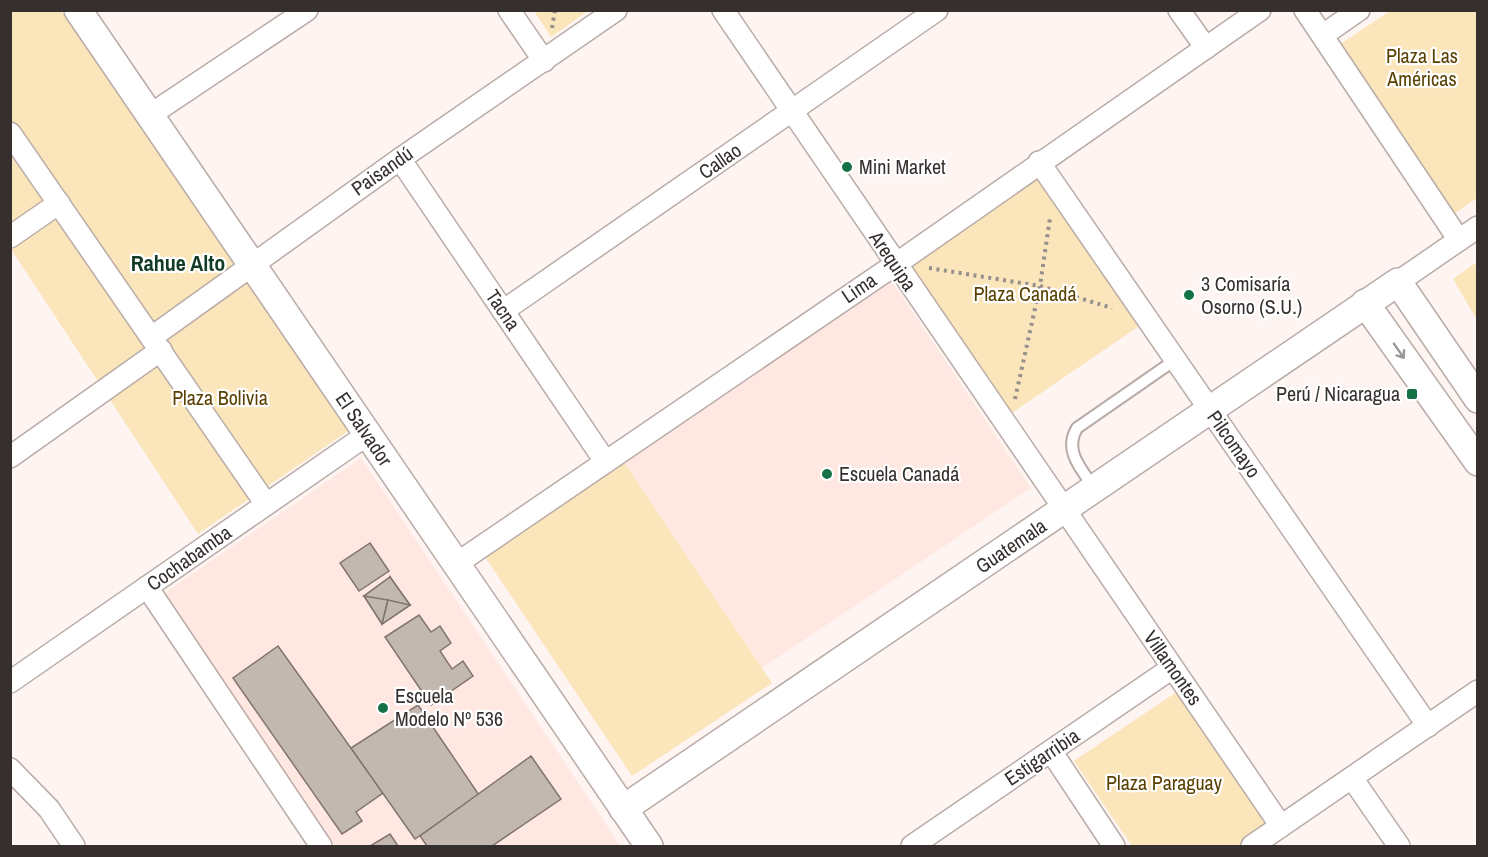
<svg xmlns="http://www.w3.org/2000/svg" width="1488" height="857" viewBox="0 0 1488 857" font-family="'Archivo Narrow',sans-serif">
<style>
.built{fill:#ffe8e1}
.green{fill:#fbe5ba}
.building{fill:#c3b8b0;stroke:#7f756e;stroke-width:1.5}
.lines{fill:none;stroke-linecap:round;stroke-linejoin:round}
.service-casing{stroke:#b9aba7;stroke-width:14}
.minor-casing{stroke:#b9aba7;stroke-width:24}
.tertiary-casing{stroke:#b9aba7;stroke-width:30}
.path{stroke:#968f8c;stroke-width:4;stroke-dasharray:3 4.5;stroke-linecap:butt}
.service{stroke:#fff;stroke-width:10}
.minor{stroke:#fff;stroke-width:21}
.tertiary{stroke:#fff;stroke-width:27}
.oneway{stroke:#9a9896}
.poi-dot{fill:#157247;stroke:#fff;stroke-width:2}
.labels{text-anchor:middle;stroke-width:4.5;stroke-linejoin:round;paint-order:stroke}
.park-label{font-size:20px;fill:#5a4102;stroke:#fff}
.street-label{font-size:20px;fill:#35302e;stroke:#fff}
.poi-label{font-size:20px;fill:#35302e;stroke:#fff;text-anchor:start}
.quarter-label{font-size:22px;font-weight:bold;fill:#133c26;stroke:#fff}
</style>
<rect width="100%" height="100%" fill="#fef5f2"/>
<g class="built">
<polygon points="892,281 1031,488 762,668 623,461"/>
<polygon points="361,458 604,821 620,846 333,846 160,596"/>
</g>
<g class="green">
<polygon points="10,11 61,11 354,427 198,534 11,249"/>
<polygon points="534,11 588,11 551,37"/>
<polygon points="1390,11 1477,11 1477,198 1454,214 1339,45"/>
<polygon points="1039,176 1142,324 1012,413 909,265"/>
<polygon points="1477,262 1477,320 1453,279"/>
<polygon points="623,461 772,683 632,776 483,554"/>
<polygon points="1178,691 1269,826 1238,846 1132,846 1074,761"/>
</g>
<g class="building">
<polygon points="370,543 389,571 359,591 340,563"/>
<polygon points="390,577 388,600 364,596"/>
<polygon points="390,577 410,605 388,600"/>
<polygon points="390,577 410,605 382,624 364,596"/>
<polygon points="364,596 388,600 382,624"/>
<polygon points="388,600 410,605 382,624"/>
<polygon points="419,615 431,632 440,626 451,643 440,651 452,669 463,661 473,676 431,705 385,637"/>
<polygon points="278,646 383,793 356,812 362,821 342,834 233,678"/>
<polygon points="418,705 479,795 415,839 351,748"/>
<polygon points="531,756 561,799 492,846 427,846 420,836"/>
<polygon points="390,834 398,846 370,846"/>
</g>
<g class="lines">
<defs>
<path id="service" d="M1095,489C1082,470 1063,451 1077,428L1175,360"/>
<g id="minor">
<polyline points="509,10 544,61"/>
<polyline points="723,10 1281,826"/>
<polyline points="1179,10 1206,48"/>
<polyline points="1305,10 1459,240"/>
<polyline points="1323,35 1359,10"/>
<polyline points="150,115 307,10"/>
<polyline points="10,133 266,504"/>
<polyline points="400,159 605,461"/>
<polyline points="1039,162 1428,726"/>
<polyline points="10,237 59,203"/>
<polyline points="1398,282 1478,227"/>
<polyline points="503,311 937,10"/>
<polyline points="152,337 400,159 616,10"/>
<polyline points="10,457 161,350"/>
<polyline points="456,564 896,264 1260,10"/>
<polyline points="147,587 321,846"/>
<polyline points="10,682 368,434"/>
<polyline points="1051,751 1114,846"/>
<polyline points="10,769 49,809 74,846"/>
<polyline points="1352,778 1399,846"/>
<polyline points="912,846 1172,668"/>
<polyline points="1252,846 1478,691"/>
</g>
<g id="tertiary">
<polyline points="78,10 649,846"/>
<polyline points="1365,303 1478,462"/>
<polyline points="623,809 1398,282 1478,399"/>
</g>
</defs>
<use href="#service" class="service-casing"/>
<use href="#minor" class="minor-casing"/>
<use href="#tertiary" class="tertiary-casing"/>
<g class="path">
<polyline points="552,28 555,10"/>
<polyline points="929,268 1040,286 1112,308"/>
<polyline points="1015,399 1040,286 1050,218"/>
</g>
<use href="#service" class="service"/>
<use href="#minor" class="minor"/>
<use href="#tertiary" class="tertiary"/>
</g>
<defs><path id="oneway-shaft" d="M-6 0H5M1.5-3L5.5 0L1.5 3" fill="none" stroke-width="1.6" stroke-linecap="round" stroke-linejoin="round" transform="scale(1.5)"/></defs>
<use class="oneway" href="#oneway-shaft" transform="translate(1399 351) rotate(55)"/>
<g class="poi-dot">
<circle cx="847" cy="167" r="6"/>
<circle cx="1189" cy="295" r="6"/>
<rect x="1406" y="388" width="12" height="12" rx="3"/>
<circle cx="827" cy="474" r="6"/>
<circle cx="383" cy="708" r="6"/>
</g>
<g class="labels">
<g class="park-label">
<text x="1422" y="63">Plaza Las<tspan x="1422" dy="23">Américas</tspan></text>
<text x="1025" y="301">Plaza Canadá</text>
<text x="220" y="405">Plaza Bolivia</text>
<text x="1164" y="790">Plaza Paraguay</text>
</g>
<g class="street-label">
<text transform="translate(720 161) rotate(-35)" y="7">Callao</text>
<text transform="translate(382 171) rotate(-35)" y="7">Paisandú</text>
<text transform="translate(893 261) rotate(56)" y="7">Arequipa</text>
<text transform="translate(859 288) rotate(-34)" y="7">Lima</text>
<text transform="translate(503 310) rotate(56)" y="7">Tacna</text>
<text transform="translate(364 429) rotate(56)" y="7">El Salvador</text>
<text transform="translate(1234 444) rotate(55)" y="7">Pilcomayo</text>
<text transform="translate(1011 546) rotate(-34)" y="7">Guatemala</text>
<text transform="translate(189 558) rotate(-35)" y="7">Cochabamba</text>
<text transform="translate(1173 668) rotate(55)" y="7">Villamontes</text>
<text transform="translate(1042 757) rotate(-34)" y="7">Estigarribia</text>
</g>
<g class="poi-label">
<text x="859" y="174">Mini Market</text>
<text x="1201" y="291">3 Comisaría<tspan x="1201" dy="23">Osorno (S.U.)</tspan></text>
<text x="1400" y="401" text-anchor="end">Perú / Nicaragua</text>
<text x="839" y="481">Escuela Canadá</text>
<text x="395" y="703">Escuela<tspan x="395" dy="23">Modelo Nº 536</tspan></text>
</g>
<g class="quarter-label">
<text x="178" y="271">Rahue Alto</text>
</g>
</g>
<rect width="1488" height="857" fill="none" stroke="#35302e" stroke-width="24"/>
</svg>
